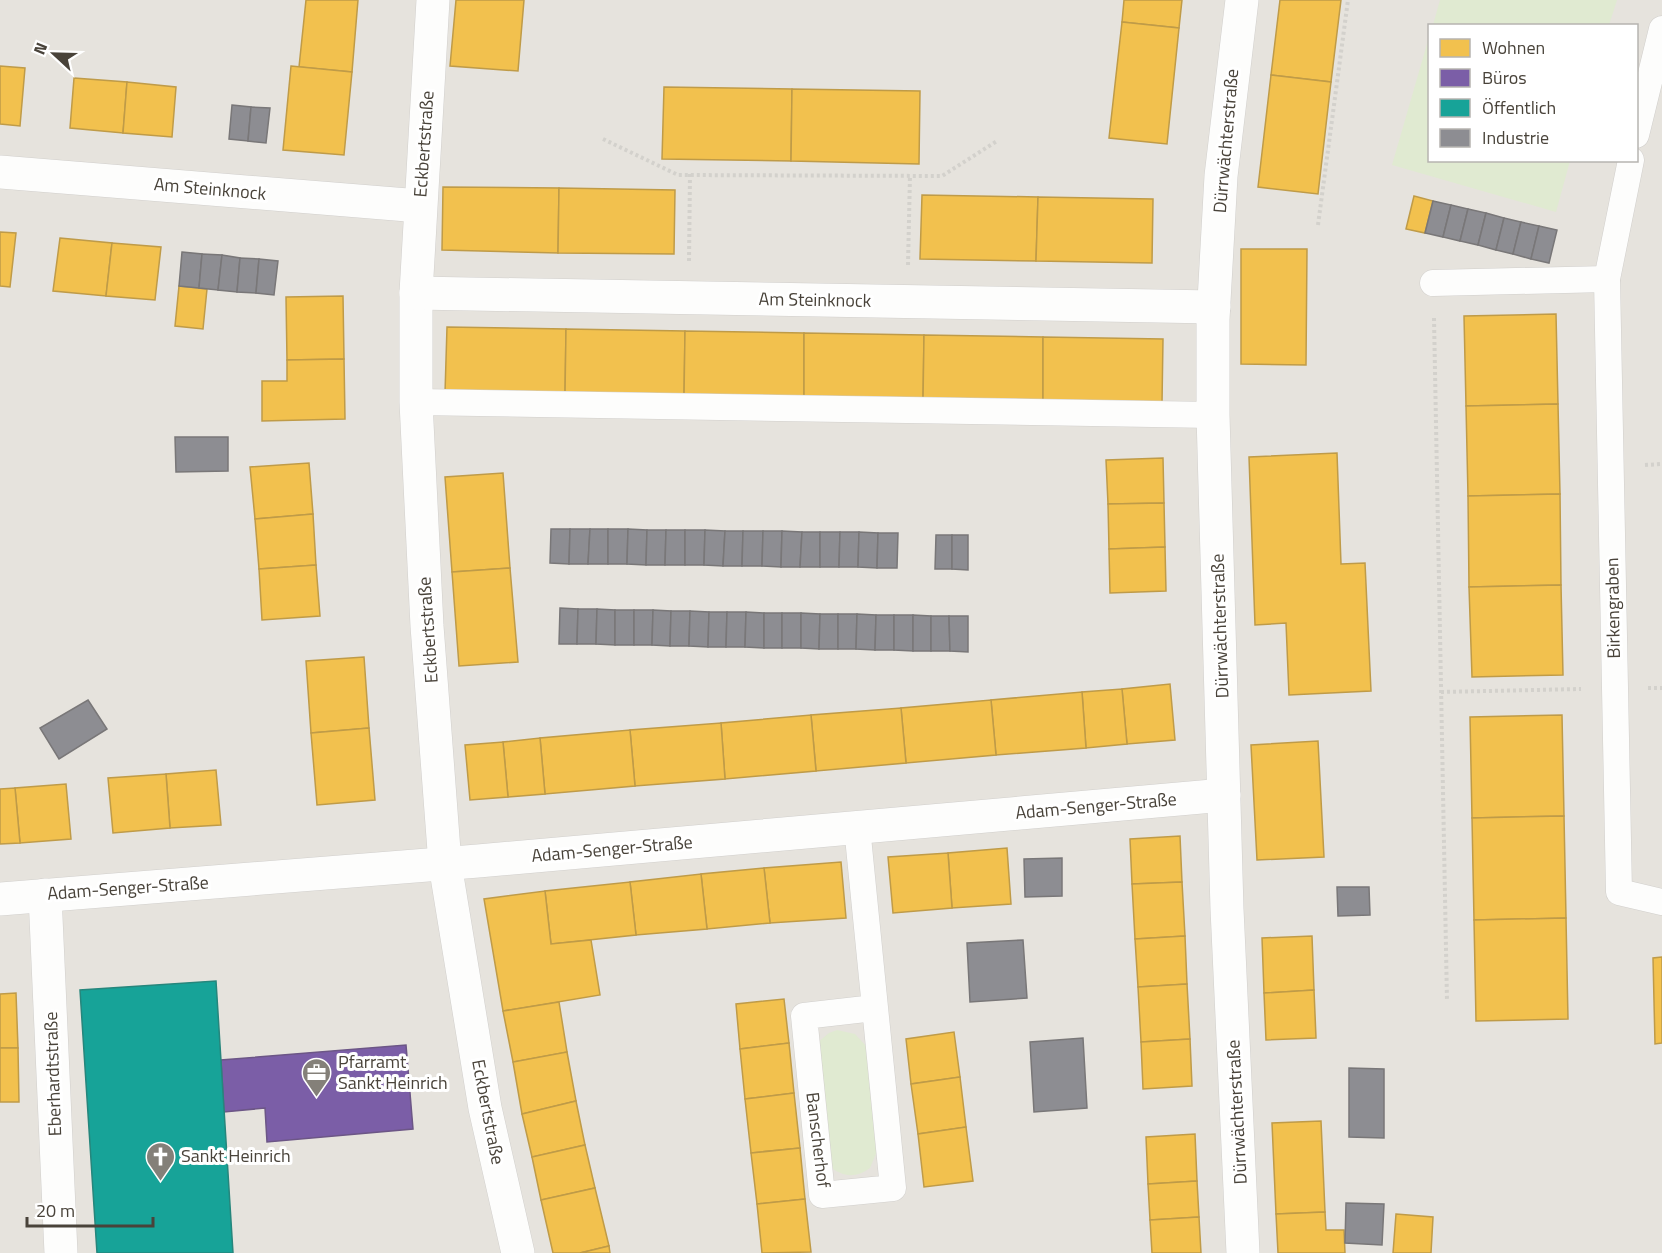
<svg xmlns="http://www.w3.org/2000/svg" width="1662" height="1253" viewBox="0 0 1662 1253" font-family="'Titillium Web',sans-serif">
<style>
.residential{fill:#e6e3dd;fill-rule:evenodd}
.green{fill:#e0ead1}
.homes{fill:#f2c14e;stroke:#bf9b48;stroke-width:1.5}
.offices{fill:#7b5ea7;stroke:#6c5686;stroke-width:1.5}
.public{fill:#17a398;stroke:#26867c;stroke-width:1.5}
.industry{fill:#8d8d92;stroke:#797778;stroke-width:1.5}
.lines{fill:none;stroke-linecap:round;stroke-linejoin:round}
.lane-casing{stroke:#d1cfcc;stroke-width:27}
.street-casing{stroke:#d1cfcc;stroke-width:34}
.path{stroke:#d3d1cc;stroke-width:4;stroke-dasharray:3 3;stroke-linecap:butt}
.lane{stroke:#fdfdfc;stroke-width:26}
.street{stroke:#fdfdfc;stroke-width:33}
.labels{text-anchor:middle;stroke-width:6;stroke-linejoin:round;paint-order:stroke}
.street-label{font-size:18px;fill:#49433a;stroke:#fff}
.poi-label{font-size:18px;fill:#49433a;stroke:#fff;text-anchor:start}
</style>
<rect width="100%" height="100%" fill="#f3f1ee"/>
<path class="residential" d="M0,0H1662V1253H0ZM1430,26H1636V160H1430Z"/>
<g class="green">
<polygon points="1440,0 1617,0 1609,25 1433,25"/>
<polygon points="1429,37 1430,160 1570,161 1556,212 1392,165"/>
<path d="M837,1030L855,1034L867,1047L877,1151L870,1168C855,1179 842,1177 828,1165L816,1044L829,1033Z"/>
</g>
<g class="homes">
<polygon points="306,0 358,0 352,72 299,67"/>
<polygon points="456,0 524,0 518,71 450,66"/>
<polygon points="1124,0 1182,0 1179,28 1122,22"/>
<polygon points="1280,0 1341,0 1331,82 1271,75"/>
<polygon points="1122,22 1179,28 1167,144 1109,138"/>
<polygon points="0,66 25,68 20,126 0,124"/>
<polygon points="291,66 352,72 344,155 283,150"/>
<polygon points="1271,75 1331,82 1318,194 1258,187"/>
<polygon points="74,78 127,82 123,133 70,128"/>
<polygon points="127,82 176,87 172,137 123,133"/>
<polygon points="664,87 792,89 791,161 662,159"/>
<polygon points="792,89 920,91 919,164 791,161"/>
<polygon points="443,187 559,188 558,253 442,250"/>
<polygon points="559,188 675,190 674,254 558,253"/>
<polygon points="922,195 1038,197 1036,261 920,259"/>
<polygon points="1414,196 1433,201 1425,233 1406,229"/>
<polygon points="1038,197 1153,199 1152,263 1036,261"/>
<polygon points="0,232 16,233 10,287 0,286"/>
<polygon points="60,238 112,243 106,296 53,291"/>
<polygon points="112,243 161,247 155,300 106,296"/>
<polygon points="1241,249 1307,249 1306,365 1241,364"/>
<polygon points="179,286 207,289 203,329 175,326"/>
<polygon points="343,296 344,359 287,360 286,297"/>
<polygon points="1556,314 1558,404 1466,406 1464,316"/>
<polygon points="447,327 566,329 565,395 445,393"/>
<polygon points="566,329 685,331 684,397 565,395"/>
<polygon points="685,331 804,333 804,398 684,397"/>
<polygon points="804,333 924,335 923,401 804,398"/>
<polygon points="924,335 1043,337 1043,402 923,401"/>
<polygon points="1043,337 1163,339 1162,404 1043,402"/>
<polygon points="344,359 345,419 262,421 262,381 287,381 287,360"/>
<polygon points="1558,404 1560,494 1468,496 1466,406"/>
<polygon points="1337,453 1341,564 1365,563 1371,691 1289,695 1286,623 1255,625 1249,457"/>
<polygon points="1163,458 1164,503 1108,504 1106,460"/>
<polygon points="309,463 313,514 255,519 250,467"/>
<polygon points="503,473 510,568 452,572 445,477"/>
<polygon points="1560,494 1561,585 1469,587 1468,496"/>
<polygon points="1164,503 1165,547 1109,549 1108,504"/>
<polygon points="313,514 316,565 259,569 255,519"/>
<polygon points="1165,547 1166,591 1110,593 1109,549"/>
<polygon points="316,565 320,616 262,620 259,569"/>
<polygon points="510,568 518,662 459,666 452,572"/>
<polygon points="1561,585 1563,675 1472,677 1469,587"/>
<polygon points="364,657 369,728 311,733 306,661"/>
<polygon points="1170,684 1175,740 1127,744 1122,689"/>
<polygon points="1122,689 1127,744 1086,748 1082,692"/>
<polygon points="1082,692 1086,748 996,755 991,700"/>
<polygon points="991,700 996,755 906,763 901,708"/>
<polygon points="901,708 906,763 816,771 811,715"/>
<polygon points="811,715 816,771 725,779 721,723"/>
<polygon points="1562,715 1564,816 1472,818 1470,717"/>
<polygon points="721,723 725,779 635,786 630,730"/>
<polygon points="369,728 375,800 317,805 311,733"/>
<polygon points="630,730 635,786 545,794 540,738"/>
<polygon points="540,738 545,794 508,797 503,742"/>
<polygon points="1318,741 1324,857 1257,860 1251,745"/>
<polygon points="503,742 508,797 470,800 465,745"/>
<polygon points="216,770 221,825 170,828 166,774"/>
<polygon points="166,774 170,828 113,833 108,778"/>
<polygon points="66,784 71,839 20,843 15,788"/>
<polygon points="15,788 20,843 0,844 0,789"/>
<polygon points="1564,816 1566,918 1474,920 1472,818"/>
<polygon points="1180,836 1182,882 1132,884 1130,839"/>
<polygon points="1007,848 1011,904 952,908 948,853"/>
<polygon points="948,853 952,908 893,913 888,857"/>
<polygon points="841,862 846,918 770,923 764,868"/>
<polygon points="764,868 770,923 707,929 701,874"/>
<polygon points="701,874 707,929 636,935 630,882"/>
<polygon points="630,882 636,935 551,944 545,891"/>
<polygon points="1182,882 1185,936 1135,939 1132,884"/>
<polygon points="545,891 551,944 591,940 600,995 503,1011 484,899"/>
<polygon points="1566,918 1568,1019 1476,1021 1474,920"/>
<polygon points="1185,936 1187,984 1138,987 1135,939"/>
<polygon points="1312,936 1314,990 1264,993 1262,938"/>
<polygon points="1662,957 1662,1043 1655,1044 1653,958"/>
<polygon points="1187,984 1190,1039 1141,1042 1138,987"/>
<polygon points="1314,990 1316,1038 1266,1040 1264,993"/>
<polygon points="16,993 18,1048 0,1048 0,994"/>
<polygon points="784,999 789,1043 740,1049 736,1004"/>
<polygon points="559,1002 567,1052 513,1062 503,1011"/>
<polygon points="954,1032 960,1077 911,1084 906,1039"/>
<polygon points="1190,1039 1192,1086 1143,1089 1141,1042"/>
<polygon points="789,1043 794,1093 745,1099 740,1049"/>
<polygon points="0,1048 18,1048 19,1102 0,1102"/>
<polygon points="567,1052 576,1101 522,1114 513,1062"/>
<polygon points="960,1077 966,1127 918,1134 911,1084"/>
<polygon points="794,1093 800,1148 751,1153 745,1099"/>
<polygon points="576,1101 585,1145 532,1157 522,1114"/>
<polygon points="1321,1121 1325,1212 1276,1214 1272,1123"/>
<polygon points="966,1127 973,1181 924,1187 918,1134"/>
<polygon points="1195,1134 1197,1181 1148,1184 1146,1137"/>
<polygon points="585,1145 595,1188 541,1200 532,1157"/>
<polygon points="800,1148 805,1199 757,1204 751,1153"/>
<polygon points="1197,1181 1199,1217 1150,1220 1148,1184"/>
<polygon points="595,1188 609,1246 580,1253 553,1253 541,1200"/>
<polygon points="805,1199 811,1252 762,1253 757,1204"/>
<polygon points="1325,1212 1326,1230 1344,1230 1345,1253 1278,1253 1276,1214"/>
<polygon points="1396,1214 1433,1217 1431,1253 1393,1253"/>
<polygon points="1199,1217 1201,1253 1152,1253 1150,1220"/>
<polygon points="609,1246 610,1253 580,1253"/>
</g>
<polygon class="offices" points="406,1045 413,1129 267,1142 265,1108 224,1112 221,1060"/>
<polygon class="public" points="216,981 233,1253 97,1253 80,990"/>
<g class="industry">
<polygon points="232,105 251,107 248,141 229,139"/>
<polygon points="251,107 270,108 266,143 248,141"/>
<polygon points="1433,201 1451,205 1443,237 1425,233"/>
<polygon points="1451,205 1468,209 1460,241 1443,237"/>
<polygon points="1468,209 1486,213 1478,245 1460,241"/>
<polygon points="1486,213 1504,218 1496,250 1478,245"/>
<polygon points="1504,218 1521,222 1513,254 1496,250"/>
<polygon points="1521,222 1539,226 1531,259 1513,254"/>
<polygon points="1539,226 1557,230 1549,263 1531,259"/>
<polygon points="182,252 202,254 199,288 179,286"/>
<polygon points="202,254 222,255 218,290 199,288"/>
<polygon points="222,255 240,258 237,292 218,290"/>
<polygon points="240,258 259,259 256,293 237,292"/>
<polygon points="259,259 278,261 274,295 256,293"/>
<polygon points="175,437 228,437 228,471 176,472"/>
<polygon points="551,529 570,529 569,564 550,563"/>
<polygon points="570,529 590,529 588,564 569,564"/>
<polygon points="590,529 608,529 608,564 588,564"/>
<polygon points="608,529 628,529 627,564 608,564"/>
<polygon points="628,529 647,530 646,565 627,564"/>
<polygon points="647,530 666,530 665,565 646,565"/>
<polygon points="666,530 685,530 685,565 665,565"/>
<polygon points="685,530 705,530 704,565 685,565"/>
<polygon points="705,530 725,531 723,566 704,565"/>
<polygon points="725,531 743,531 742,566 723,566"/>
<polygon points="743,531 763,531 762,566 742,566"/>
<polygon points="763,531 782,531 781,567 762,566"/>
<polygon points="782,531 802,532 800,567 781,567"/>
<polygon points="802,532 820,532 820,567 800,567"/>
<polygon points="820,532 840,532 839,567 820,567"/>
<polygon points="840,532 859,532 858,567 839,567"/>
<polygon points="859,532 878,533 877,568 858,567"/>
<polygon points="878,533 898,533 897,568 877,568"/>
<polygon points="936,535 952,535 952,569 935,569"/>
<polygon points="952,535 968,535 968,570 952,569"/>
<polygon points="560,608 578,609 577,644 559,644"/>
<polygon points="578,609 597,609 596,644 577,644"/>
<polygon points="597,609 615,610 615,645 596,644"/>
<rect x="615" y="610" width="19" height="35"/>
<polygon points="634,610 653,610 652,645 634,645"/>
<polygon points="653,610 671,611 670,646 652,645"/>
<polygon points="671,611 690,611 689,646 670,646"/>
<polygon points="690,611 709,612 708,647 689,646"/>
<polygon points="709,612 727,612 726,647 708,647"/>
<polygon points="727,612 746,612 745,647 726,647"/>
<polygon points="746,612 764,613 764,648 745,647"/>
<rect x="764" y="613" width="18" height="35"/>
<rect x="782" y="613" width="19" height="35"/>
<polygon points="801,613 820,614 819,649 801,648"/>
<polygon points="820,614 838,614 838,649 819,649"/>
<polygon points="838,614 857,614 856,649 838,649"/>
<polygon points="857,614 876,615 875,650 856,649"/>
<polygon points="876,615 894,615 894,650 875,650"/>
<polygon points="894,615 913,615 913,651 894,650"/>
<polygon points="913,615 931,616 931,651 913,651"/>
<polygon points="931,616 949,616 950,651 931,651"/>
<polygon points="949,616 968,616 968,652 950,651"/>
<polygon points="88,700 107,729 59,759 40,728"/>
<polygon points="1062,858 1062,896 1025,897 1024,859"/>
<polygon points="1337,887 1369,887 1370,915 1338,916"/>
<polygon points="1023,940 1027,998 970,1002 967,943"/>
<polygon points="1083,1038 1087,1108 1034,1112 1030,1042"/>
<polygon points="1349,1068 1384,1069 1384,1138 1349,1137"/>
<polygon points="1346,1203 1384,1204 1382,1245 1345,1243"/>
</g>
<g class="lines">
<defs>
<g id="lane">
<polyline points="1636,135 1662,29"/>
<polyline points="1631,160 1607,279 1619,892 1662,902"/>
<polyline points="1433,283 1607,279"/>
<polyline points="416,402 1213,415"/>
<polyline points="857,827 893,1188 822,1195 804,1016 874,1008"/>
</g>
<g id="street">
<polyline points="433,0 416,293 416,402 427,626 445,864 485,1108 518,1253"/>
<polyline points="1242,0 1221,176 1213,319 1213,415 1227,909 1243,1253"/>
<polyline points="0,172 420,206"/>
<polyline points="416,293 1214,307"/>
<polyline points="45,895 61,1253"/>
<polyline points="0,899 478,861 1224,795"/>
</g>
</defs>
<use href="#lane" class="lane-casing"/>
<use href="#street" class="street-casing"/>
<g class="path">
<polyline points="603,139 678,175 942,176 997,141"/>
<polyline points="1318,225 1348,0"/>
<polyline points="689,261 690,174"/>
<polyline points="908,265 910,175"/>
<polyline points="1434,318 1447,1001"/>
<polyline points="1645,465 1662,464"/>
<polyline points="1648,688 1662,688"/>
<polyline points="1441,692 1581,689"/>
</g>
<use href="#lane" class="lane"/>
<use href="#street" class="street"/>
</g>
<defs>
<symbol id="office-pin" viewBox="-11 -11 22 30"><path d="M0 17L-7.5 6A9.5 9.5 0 1 1 7.5 6Z" fill="#848079" stroke="#fff"/><path d="M-6-3h4V-5.5h4V-3h4V5H-6ZM-1-4.5V-3h2v-1.5ZM-6 0V1H6V0Z" fill="#fff"/></symbol>
<symbol id="church-pin" viewBox="-11 -11 22 30"><path d="M0 17L-7.5 6A9.5 9.5 0 1 1 7.5 6Z" fill="#848079" stroke="#fff"/><path d="M-1.2-6h2.4v3.5h3.3v2.4h-3.3V6h-2.4V-.1h-3.3v-2.4h3.3Z" fill="#fff"/></symbol>
</defs>
<g fill-rule="evenodd">
<use href="#office-pin" x="300" y="1056" width="33" height="45"/>
<use href="#church-pin" x="144" y="1140" width="33" height="45"/>
</g>
<g class="labels">
<g class="street-label">
<text transform="translate(1226 141) rotate(-85)" y="6">Dürrwächterstraße</text>
<text transform="translate(424 144) rotate(-86)" y="6">Eckbertstraße</text>
<text transform="translate(210 189) rotate(5)" y="6">Am Steinknock</text>
<text transform="translate(815 300) rotate(1)" y="6">Am Steinknock</text>
<text transform="translate(1613 608) rotate(-91)" y="6">Birkengraben</text>
<text transform="translate(1220 626) rotate(-92)" y="6">Dürrwächterstraße</text>
<text transform="translate(428 630) rotate(-94)" y="6">Eckbertstraße</text>
<text transform="translate(1096 806) rotate(-5)" y="6">Adam-Senger-Straße</text>
<text transform="translate(612 849) rotate(-5)" y="6">Adam-Senger-Straße</text>
<text transform="translate(128 888) rotate(-4)" y="6">Adam-Senger-Straße</text>
<text transform="translate(53 1074) rotate(-92)" y="6">Eberhardtstraße</text>
<text transform="translate(488 1112) rotate(79)" y="6">Eckbertstraße</text>
<text transform="translate(1237 1112) rotate(-93)" y="6">Dürrwächterstraße</text>
<text transform="translate(818 1140) rotate(83)" y="6">Banscherhof</text>
</g>
<g class="poi-label">
<text x="338" y="1068">Pfarramt<tspan x="338" dy="21">Sankt Heinrich</tspan></text>
<text x="181" y="1162">Sankt Heinrich</text>
</g>
</g>
<rect x="1428" y="24" width="210" height="138" fill="#ffffff" stroke="#b6b4b0" stroke-width="1.5"/>
<rect x="1440" y="39" width="30" height="18" fill="#f2c14e" stroke="#b6b4b0" stroke-width="1.5"/>
<text x="1482" y="54" font-size="18" fill="#49433a">Wohnen</text>
<rect x="1440" y="69" width="30" height="18" fill="#7b5ea7" stroke="#b6b4b0" stroke-width="1.5"/>
<text x="1482" y="84" font-size="18" fill="#49433a">Büros</text>
<rect x="1440" y="99" width="30" height="18" fill="#17a398" stroke="#b6b4b0" stroke-width="1.5"/>
<text x="1482" y="114" font-size="18" fill="#49433a">Öffentlich</text>
<rect x="1440" y="129" width="30" height="18" fill="#8d8d92" stroke="#b6b4b0" stroke-width="1.5"/>
<text x="1482" y="144" font-size="18" fill="#49433a">Industrie</text>
<g transform="translate(54 54) rotate(292)" stroke="#ffffff" stroke-width="4.5" paint-order="stroke">
<path d="M0-4.5L10 22L0 15L-10 22Z" fill="#49433a"/>
<text y="-9" font-size="16" font-weight="bold" text-anchor="middle" fill="#49433a">N</text>
</g>
<path d="M27 1217v9h126v-9" fill="none" stroke="#49433a" stroke-width="3"/>
<text x="36" y="1217" font-size="18" fill="#49433a" stroke="#ffffff" stroke-width="4.5" paint-order="stroke">20 m</text>
</svg>
